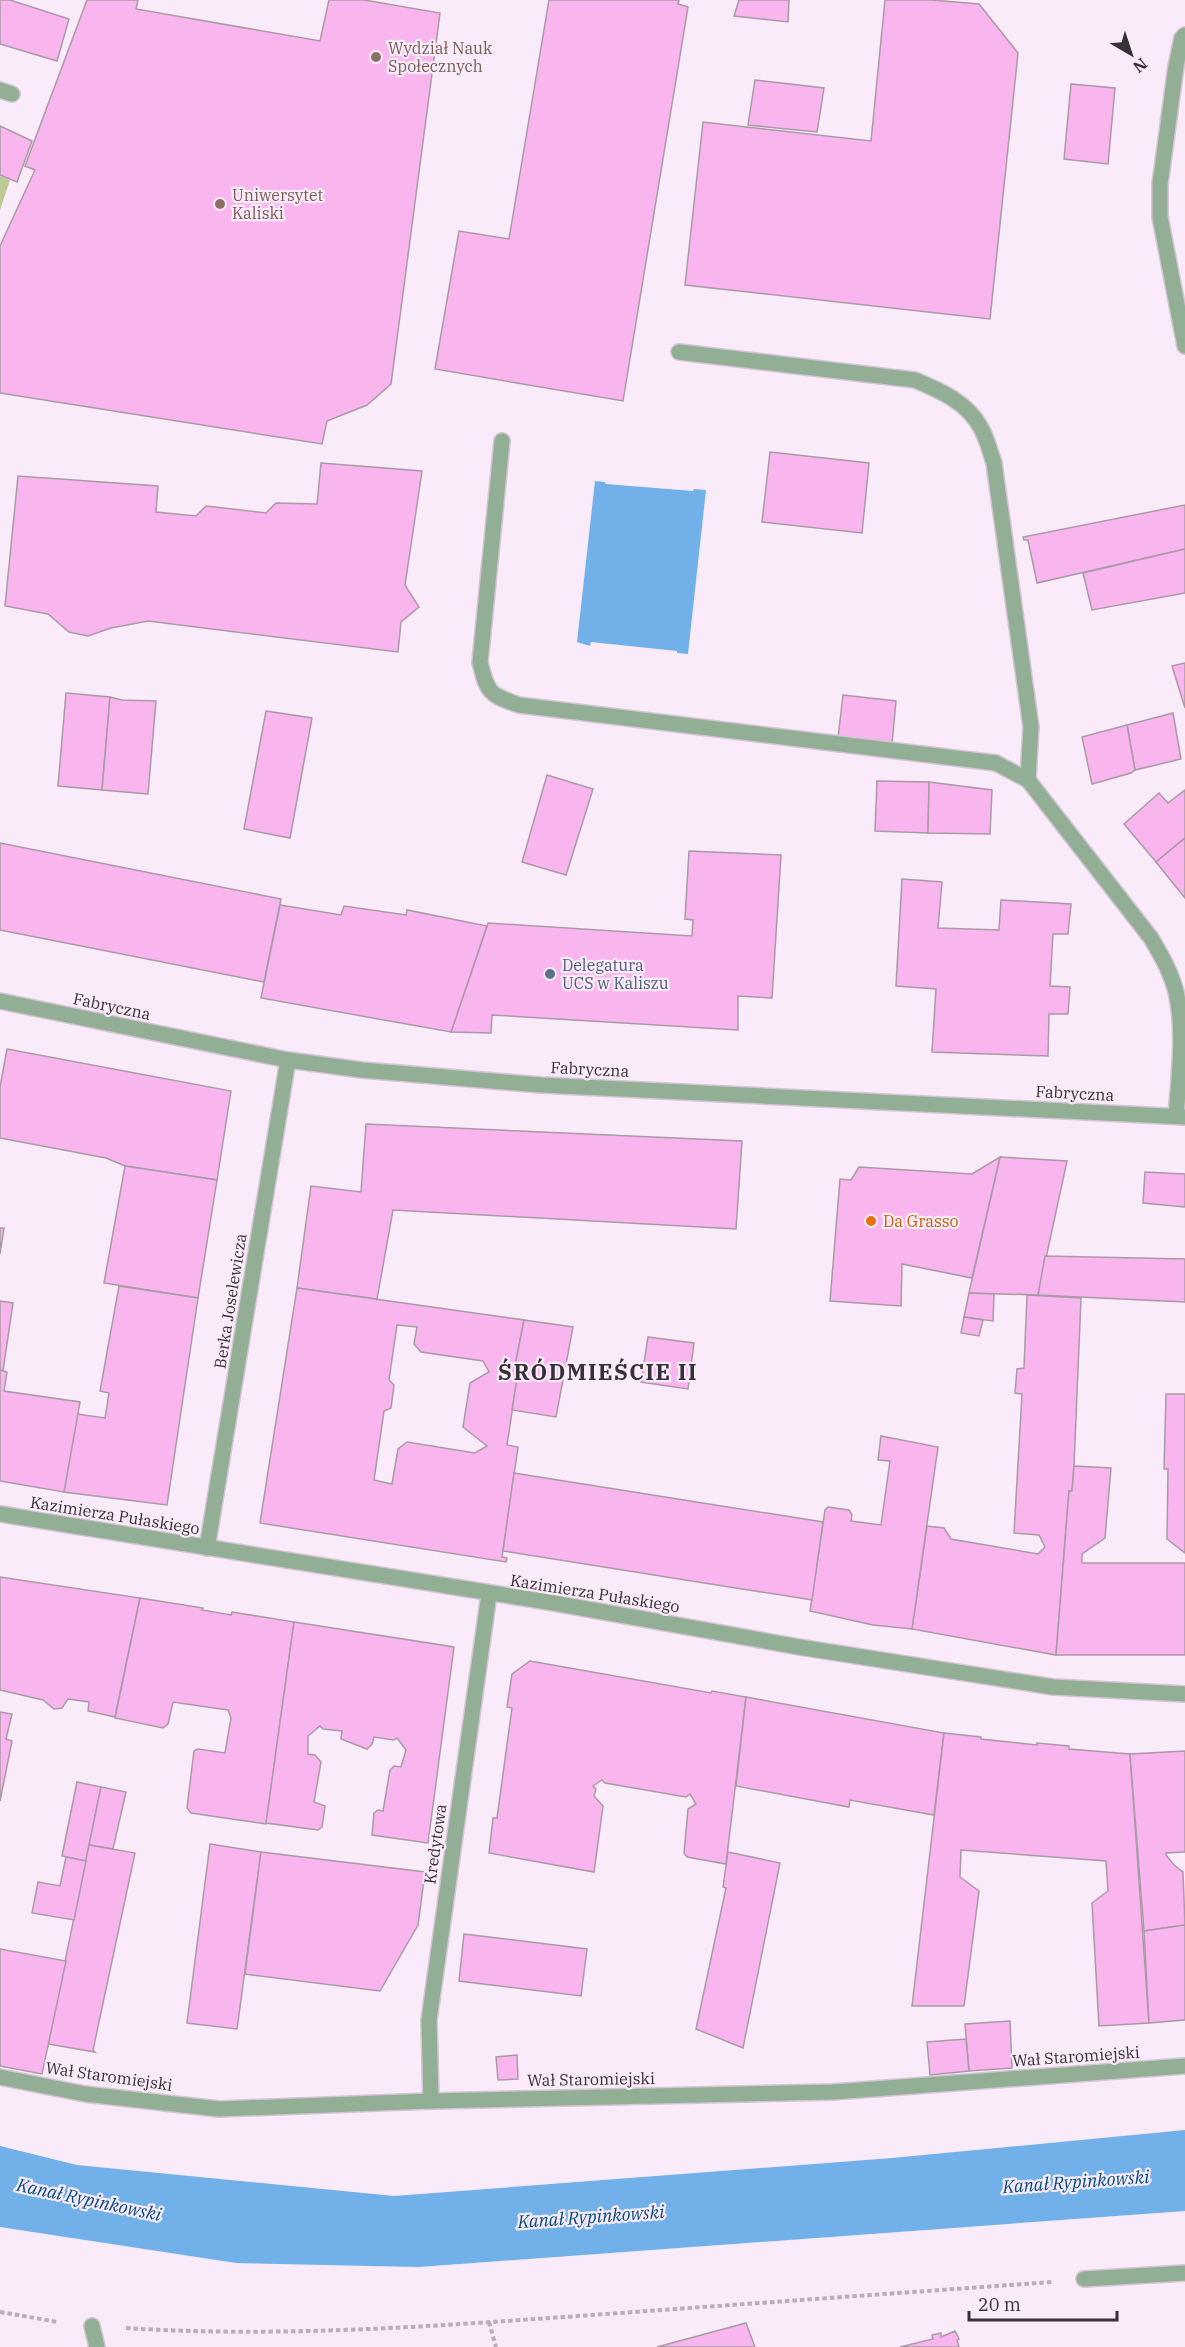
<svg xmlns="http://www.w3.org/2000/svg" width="1185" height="2347" viewBox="0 0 1185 2347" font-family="'IBM Plex Serif',serif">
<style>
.green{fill:#bcc992}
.water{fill:#72b0ea}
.building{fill:#f9b5ed;stroke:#aa9aa7;stroke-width:1.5;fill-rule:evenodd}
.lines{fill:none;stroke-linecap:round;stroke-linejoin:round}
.lane-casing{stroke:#d3c6d3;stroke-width:18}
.street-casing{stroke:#d3c6d3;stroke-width:18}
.path{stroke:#b9aeb9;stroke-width:4;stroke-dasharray:4.5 3;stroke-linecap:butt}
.lane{stroke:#92ae94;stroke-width:15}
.street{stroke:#92ae94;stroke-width:15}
.education-dot{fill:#8d6e63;stroke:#faebfa;stroke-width:2}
.service-dot{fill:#5c6f8a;stroke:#faebfa;stroke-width:2}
.food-dot{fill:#e8710a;stroke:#faebfa;stroke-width:2}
.labels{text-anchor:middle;stroke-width:4.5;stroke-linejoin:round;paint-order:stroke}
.education-label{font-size:16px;fill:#785e54;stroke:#faebfa;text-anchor:start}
.service-label{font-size:16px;fill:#4e5e75;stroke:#faebfa;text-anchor:start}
.street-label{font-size:16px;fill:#363136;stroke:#faebfa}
.food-label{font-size:16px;fill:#c56008;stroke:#faebfa;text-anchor:start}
.water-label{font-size:18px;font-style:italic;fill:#004b7f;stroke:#faebfa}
.district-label{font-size:22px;font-weight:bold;letter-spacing:1.5px;fill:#363136;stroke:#faebfa}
</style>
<rect width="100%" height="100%" fill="#faebfa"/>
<polygon class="green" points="0,176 10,180 0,210"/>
<g class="water">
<polygon points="595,481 605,482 606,484 693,491 694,489 706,490 688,654 677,653 677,651 591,642 590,646 577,642"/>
<polygon points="1185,2130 1185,2211 419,2267 236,2263 0,2227 0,2146 77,2165 394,2196 892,2158"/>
</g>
<g class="building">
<polygon points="0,0 10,0 69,19 57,61 0,44"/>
<polygon points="87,0 138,0 136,9 320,41 329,0 364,0 440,13 391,384 367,405 327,421 322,444 0,393 0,246 35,170 25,166"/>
<polygon points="549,0 679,0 678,4 688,7 623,401 435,369 459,231 509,239"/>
<polygon points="739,0 789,0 788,22 734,16"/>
<polygon points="885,0 932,0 979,4 1018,53 990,319 685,285 703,122 871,141"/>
<polygon points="755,80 824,88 817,132 748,125"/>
<polygon points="1071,84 1115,88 1108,164 1064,159"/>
<polygon points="0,126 32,141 17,182 0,175"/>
<polygon points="770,452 869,463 862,533 762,522"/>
<polygon points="321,463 422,471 405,585 419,607 401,622 398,652 148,621 111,628 88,636 69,632 48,614 5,606 18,476 158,486 156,512 196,516 206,506 266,513 276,503 317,504"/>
<polygon points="1185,505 1185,549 1037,583 1028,540 1024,540 1023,537"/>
<polygon points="1185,549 1185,593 1092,610 1083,573"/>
<polygon points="1185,663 1185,708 1172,666"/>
<polygon points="66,693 110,697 102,790 58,786"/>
<polygon points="843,695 896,701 892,744 838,738"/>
<polygon points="110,697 122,700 156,701 148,794 102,790"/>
<polygon points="266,711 312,718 290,838 244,829"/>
<polygon points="1173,713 1181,759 1135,770 1127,725"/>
<polygon points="1127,725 1135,770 1131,773 1092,784 1082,737"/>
<polygon points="547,775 593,789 566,875 522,862"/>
<polygon points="877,781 929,782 928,833 875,831"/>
<polygon points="929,782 992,790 990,834 928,833"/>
<polygon points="1185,790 1185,838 1156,862 1124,824 1159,793 1168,803"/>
<polygon points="1185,838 1185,898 1156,862"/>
<polygon points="0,843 281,899 264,982 0,930"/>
<polygon points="689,851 781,855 772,998 738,996 738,1030 492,1015 491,1033 451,1032 488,923 692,936 693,920 685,919"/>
<polygon points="902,879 942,882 938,928 999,930 1001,900 1071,904 1068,934 1053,934 1050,986 1070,987 1068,1014 1049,1014 1048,1056 932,1052 936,989 896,986"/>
<polygon points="280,905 341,915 344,906 406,915 407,910 487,926 451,1032 261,998"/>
<polygon points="7,1049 231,1091 217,1180 125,1166 106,1158 0,1138 0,1087"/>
<polygon points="366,1124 742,1141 736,1229 393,1210 377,1299 297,1288 311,1186 361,1192"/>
<polygon points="1000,1157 1067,1161 1038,1295 969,1293"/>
<polygon points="1000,1157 972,1278 902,1264 901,1306 830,1301 840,1179 851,1180 859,1167 972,1174"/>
<polygon points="125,1166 217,1180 198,1298 104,1283"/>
<polygon points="1145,1172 1185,1174 1185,1207 1143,1203"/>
<polygon points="0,1228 4,1228 0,1254"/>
<polygon points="1045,1256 1185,1259 1185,1302 1038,1295"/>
<polygon points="119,1286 198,1298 167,1505 64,1492 77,1414 105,1418 109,1393 100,1391"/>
<path d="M297,1288L524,1320L514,1371L518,1372L507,1445L518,1447L503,1551L502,1557L507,1558L506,1562L260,1523ZM397,1325L417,1327L414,1344L421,1352L483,1361L489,1372L470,1383L463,1427L487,1446L475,1453L407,1442L398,1449L392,1484L374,1480L384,1411L391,1408L394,1385L389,1380Z"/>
<polygon points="969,1293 994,1294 993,1321 964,1317"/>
<polygon points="1027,1295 1081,1298 1074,1466 1072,1491 1069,1491 1056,1655 912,1629 927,1526 944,1528 951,1539 1038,1554 1045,1547 1039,1535 1014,1533 1022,1394 1015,1393 1017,1369 1024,1368"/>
<polygon points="0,1301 13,1303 3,1371 0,1370"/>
<polygon points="964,1317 983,1320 979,1336 961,1333"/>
<polygon points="524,1320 573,1327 556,1417 512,1410 518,1372 514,1371"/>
<polygon points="648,1337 694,1343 688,1389 641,1382"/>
<polygon points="0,1370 7,1372 4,1391 80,1402 64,1492 0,1481"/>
<polygon points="1166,1394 1185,1394 1185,1553 1167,1539 1168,1469 1164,1469"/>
<polygon points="881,1436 938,1447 912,1629 873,1625 810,1611 825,1510 828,1507 849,1510 852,1515 851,1521 881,1525 890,1461 878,1460"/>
<polygon points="1074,1466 1111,1468 1105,1538 1082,1554 1082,1563 1185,1563 1185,1655 1056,1655 1069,1491 1072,1491"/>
<polygon points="514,1473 823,1522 812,1600 503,1551"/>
<polygon points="0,1577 140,1598 115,1717 88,1711 89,1702 68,1699 62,1708 54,1709 43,1700 0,1690"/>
<polygon points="140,1598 203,1608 202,1610 231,1615 232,1612 294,1622 266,1824 191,1813 187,1808 194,1751 198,1749 225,1753 231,1718 228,1710 173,1702 168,1724 163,1728 115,1718"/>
<polygon points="294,1622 454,1647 428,1843 372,1835 374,1813 378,1810 383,1811 390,1770 394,1766 401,1767 406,1750 397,1738 394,1740 374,1737 372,1744 367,1749 341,1739 342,1731 323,1729 320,1726 308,1736 308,1754 315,1755 321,1762 314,1802 325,1806 322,1827 318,1830 266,1823"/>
<polygon points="530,1661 711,1693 712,1691 746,1697 726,1864 687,1857 684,1853 688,1809 696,1804 690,1794 686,1797 605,1783 602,1780 593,1786 596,1789 594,1796 603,1806 594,1872 489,1853 493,1818 497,1818 512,1708 507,1707 512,1674"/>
<polygon points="746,1697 944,1733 934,1815 850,1800 849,1807 736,1786"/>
<polygon points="0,1712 12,1714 6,1739 12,1741 0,1801"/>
<polygon points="944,1733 981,1737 981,1739 1037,1745 1037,1743 1069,1746 1069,1749 1130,1754 1149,2023 1099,2026 1092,1903 1108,1891 1106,1861 961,1850 960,1877 979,1891 964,2006 912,2006"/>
<polygon points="1185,1751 1185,1852 1166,1853 1166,1855 1174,1865 1183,1872 1185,1925 1144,1931 1130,1754"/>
<polygon points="77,1782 101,1787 86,1861 62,1856"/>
<polygon points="101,1787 126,1792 113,1849 89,1845"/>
<polygon points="210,1844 261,1852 237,2029 187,2023"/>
<polygon points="89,1845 135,1853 93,2050 95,2052 48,2044"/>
<polygon points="261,1852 425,1872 418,1925 380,1991 245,1974"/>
<polygon points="728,1852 780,1863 743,2048 696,2029 726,1888 723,1887"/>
<polygon points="66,1857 86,1861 74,1920 32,1913 38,1882 60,1886"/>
<polygon points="1185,1925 1185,2020 1149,2023 1144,1931"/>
<polygon points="464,1934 587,1949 581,1996 459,1981"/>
<polygon points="0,1949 66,1961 42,2074 0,2066"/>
<polygon points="1010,2021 1012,2068 969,2071 965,2024"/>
<polygon points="966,2039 969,2071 930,2075 927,2042"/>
<polygon points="517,2055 518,2079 498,2080 496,2057"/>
<polygon points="746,2323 755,2347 657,2347"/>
<polygon points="955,2331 959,2339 957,2340 959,2347 900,2347 933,2339 932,2335 941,2333 941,2337"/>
</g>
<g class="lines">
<defs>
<g id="lane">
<polyline points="1185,35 1182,38 1176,66 1160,184 1160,217 1185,346"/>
<path d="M679,352L915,380C941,391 967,402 981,428C987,438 990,452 994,463L1031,727L1028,780L1151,938C1161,955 1171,972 1176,992C1185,1029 1179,1078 1176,1116"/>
<path d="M502,441L480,662C487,693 490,695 519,705L996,763L1028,780"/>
<polyline points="1084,2279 1185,2273"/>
<polyline points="92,2326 97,2347"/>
</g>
<g id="street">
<polyline points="0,90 12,94"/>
<polyline points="0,1001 288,1060 362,1070 541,1085 1185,1117"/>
<polyline points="0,1514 548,1602 799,1647 1053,1687 1185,1694"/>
<polyline points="207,1548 288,1060"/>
<polyline points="0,2077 85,2094 219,2109 431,2101 833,2092 1185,2066"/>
<polyline points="431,2101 429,2020 489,1594"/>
</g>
</defs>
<use href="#lane" class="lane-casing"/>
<use href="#street" class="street-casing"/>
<g class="path">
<polyline points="0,2312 58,2322"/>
<polyline points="489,2322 496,2347"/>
<path d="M126,2328C281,2338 437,2326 592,2315C745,2304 899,2293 1052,2282"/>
</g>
<use href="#lane" class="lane"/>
<use href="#street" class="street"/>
</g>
<g class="education-dot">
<circle cx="376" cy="57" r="6"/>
<circle cx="220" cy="204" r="6"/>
</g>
<circle class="service-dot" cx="550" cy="974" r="6"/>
<circle class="food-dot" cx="871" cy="1221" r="6"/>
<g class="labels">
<g class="education-label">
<text x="388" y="54">Wydział Nauk<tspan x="388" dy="18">Społecznych</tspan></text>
<text x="232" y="201">Uniwersytet<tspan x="232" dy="18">Kaliski</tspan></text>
</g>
<g class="service-label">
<text x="562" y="971">Delegatura<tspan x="562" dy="18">UCS w Kaliszu</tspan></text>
</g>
<g class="street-label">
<text transform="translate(112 1006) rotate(12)" y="6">Fabryczna</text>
<text transform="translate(590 1069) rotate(3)" y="6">Fabryczna</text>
<text transform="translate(1075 1093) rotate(3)" y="6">Fabryczna</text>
<text transform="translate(230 1301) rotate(-81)" y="6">Berka Joselewicza</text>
<text transform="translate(115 1515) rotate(9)" y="6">Kazimierza Pułaskiego</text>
<text transform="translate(595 1593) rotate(9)" y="6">Kazimierza Pułaskiego</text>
<text transform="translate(435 1844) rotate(-82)" y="6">Kredytowa</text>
<text transform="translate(1076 2056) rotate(-4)" y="6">Wał Staromiejski</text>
<text transform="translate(109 2076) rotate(8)" y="6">Wał Staromiejski</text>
<text transform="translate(591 2079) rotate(-1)" y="6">Wał Staromiejski</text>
</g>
<g class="food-label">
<text x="883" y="1227">Da Grasso</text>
</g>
<g class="water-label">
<text transform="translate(1076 2182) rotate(-4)" y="6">Kanał Rypinkowski</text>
<text transform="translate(89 2200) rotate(12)" y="6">Kanał Rypinkowski</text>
<text transform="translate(591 2217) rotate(-4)" y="6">Kanał Rypinkowski</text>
</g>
<g class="district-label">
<text x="598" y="1380">ŚRÓDMIEŚCIE II</text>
</g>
</g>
<g transform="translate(1131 54) rotate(141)" stroke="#faebfa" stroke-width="4.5" paint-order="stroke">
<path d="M0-4.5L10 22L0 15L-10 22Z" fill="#363136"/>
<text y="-9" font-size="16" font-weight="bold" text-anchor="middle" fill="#363136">N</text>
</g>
<path d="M969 2311v9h148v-9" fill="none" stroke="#363136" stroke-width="3"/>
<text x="978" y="2311" font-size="18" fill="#363136" stroke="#faebfa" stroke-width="4.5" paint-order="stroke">20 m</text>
</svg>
